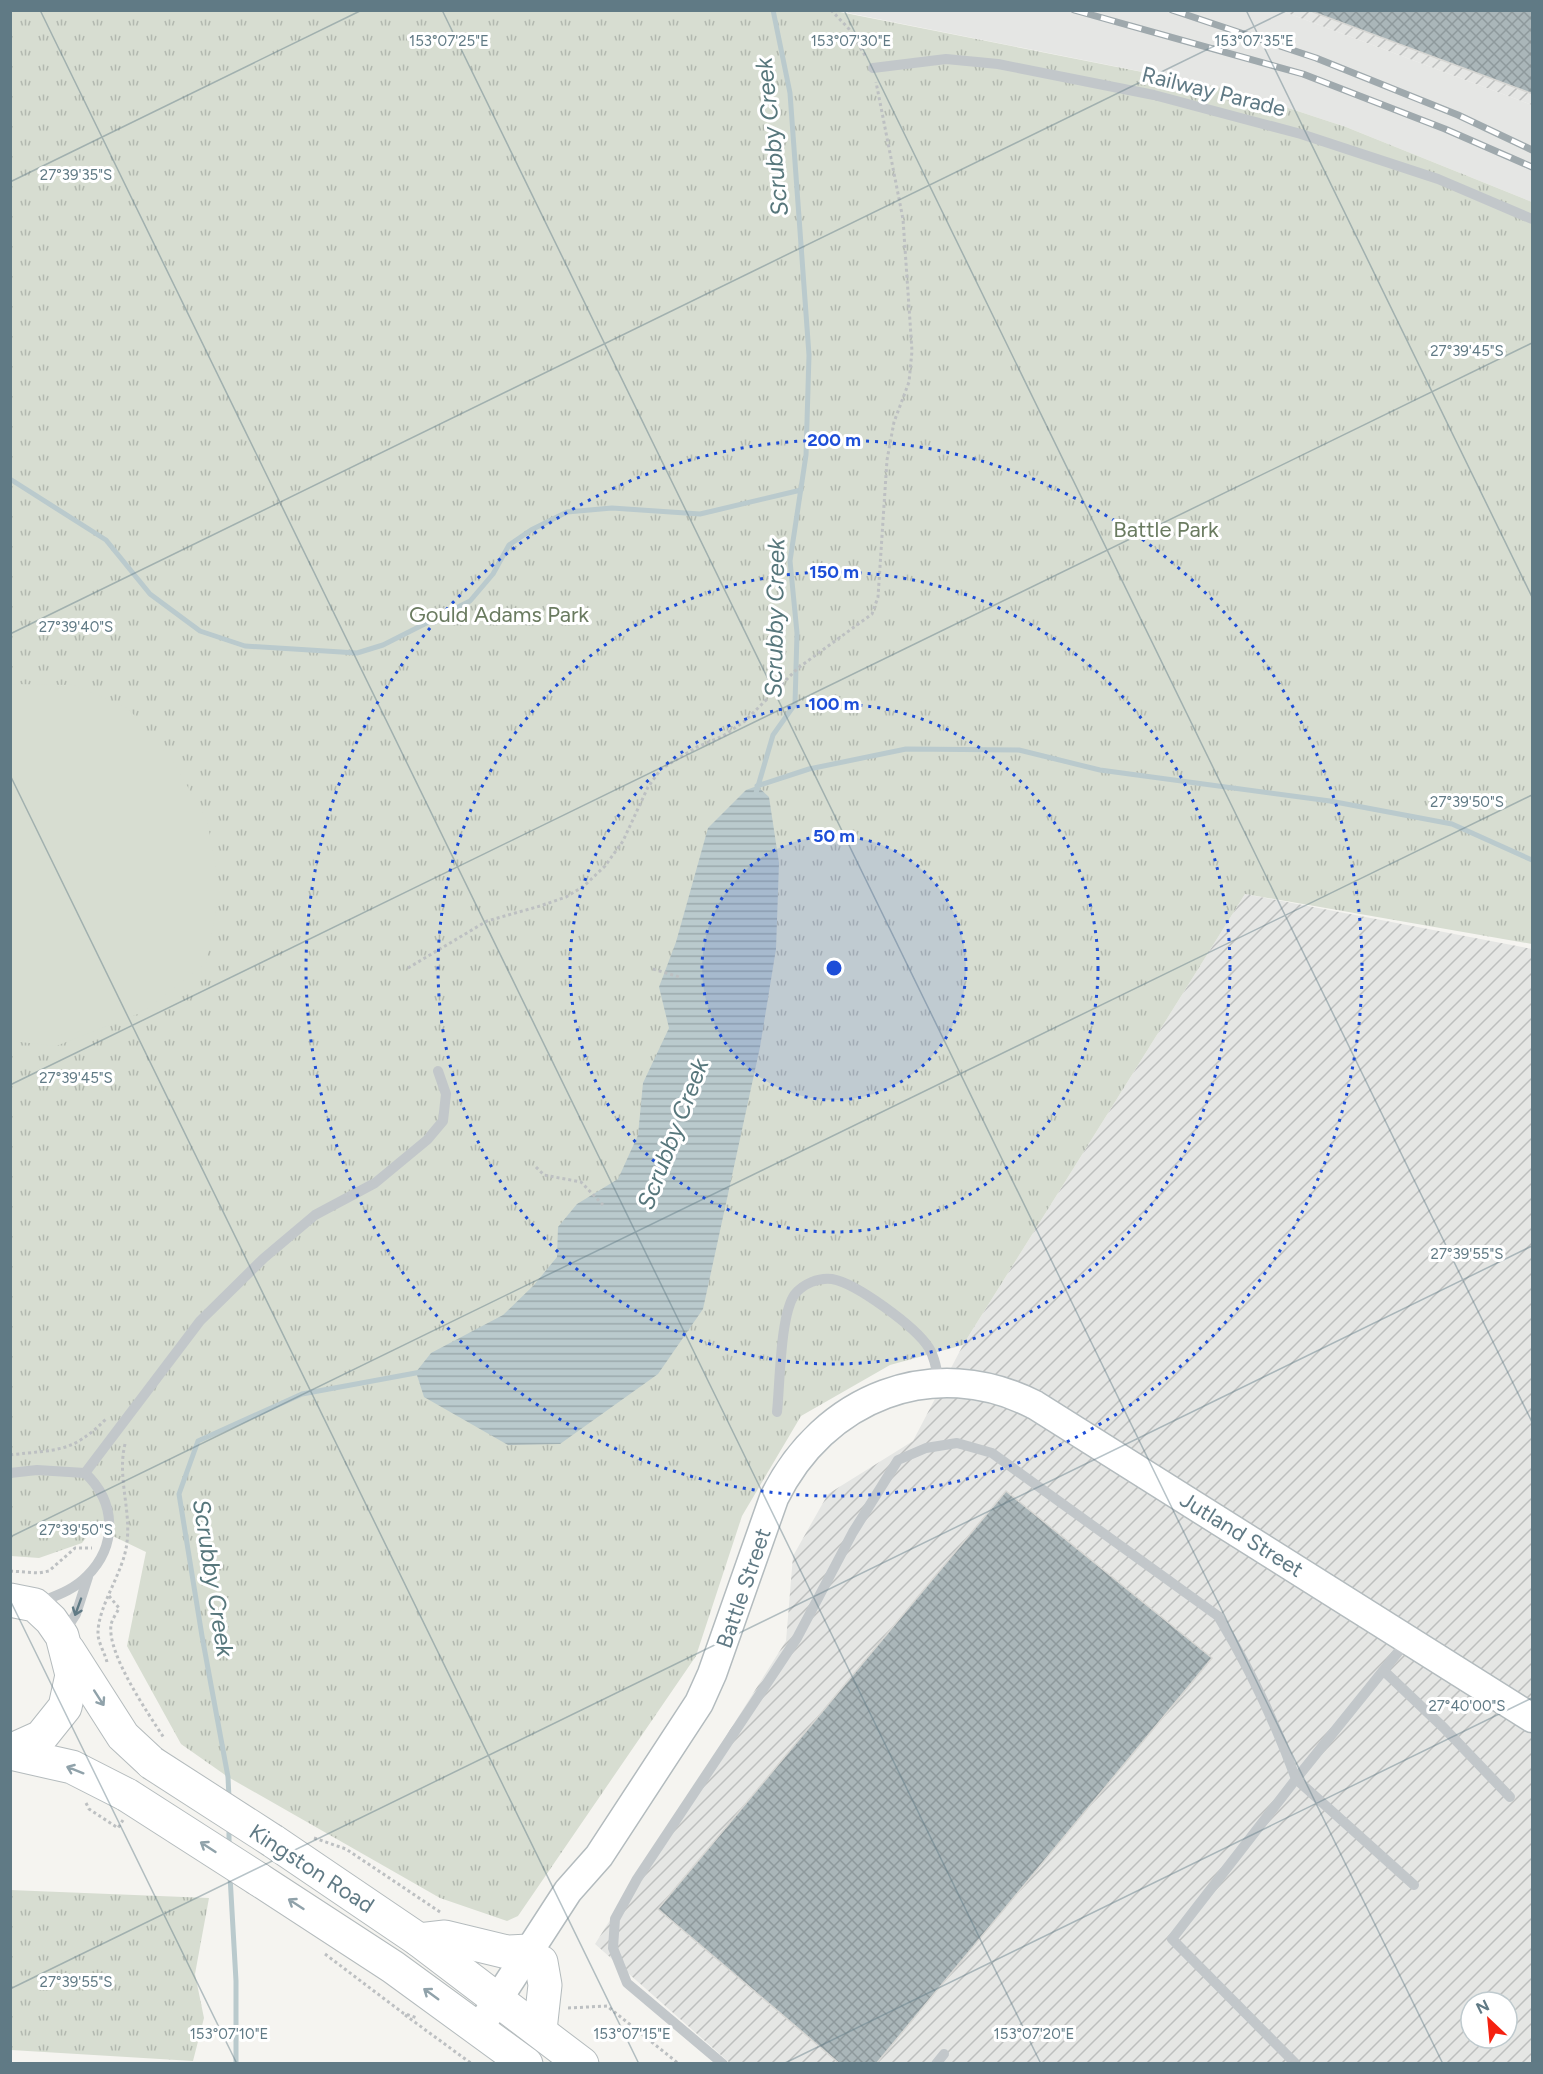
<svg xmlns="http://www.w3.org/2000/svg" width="1543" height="2074" viewBox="0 0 1543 2074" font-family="Figtree,sans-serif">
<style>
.built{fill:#e5e6e4}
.industrial{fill:url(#industrial-furrows);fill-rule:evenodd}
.park{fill:url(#park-tufts)}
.garden{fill:#d7ddd1}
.water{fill:url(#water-rules)}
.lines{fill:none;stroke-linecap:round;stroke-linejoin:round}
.stream{stroke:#bacacd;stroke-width:5}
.building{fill:url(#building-cross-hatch);stroke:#d6d6d3;stroke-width:1.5}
.secondary-casing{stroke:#b3bbbe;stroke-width:31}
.primary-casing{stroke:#b4bbbd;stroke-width:35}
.path{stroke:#bdc0c2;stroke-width:3;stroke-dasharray:3 3;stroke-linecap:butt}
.lane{stroke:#c2c7ca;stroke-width:10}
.secondary{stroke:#fff;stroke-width:28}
.primary{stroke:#fff;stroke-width:33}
.rail-casing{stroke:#9fa9ad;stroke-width:7}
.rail{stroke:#fff;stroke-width:4.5;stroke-dasharray:14;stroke-linecap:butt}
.primary-bridge-casing{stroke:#b4bbbd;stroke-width:35;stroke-linecap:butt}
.primary-bridge{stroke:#fff;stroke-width:33}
.oneway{stroke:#607a85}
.oneway2{stroke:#90a2aa}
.ticks{fill:none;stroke:#607a85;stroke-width:1.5;stroke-opacity:0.45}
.ring{fill:none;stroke:#1d4ed8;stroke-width:3;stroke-dasharray:3 6}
.labels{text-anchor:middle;stroke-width:6;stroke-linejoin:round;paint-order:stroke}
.street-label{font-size:22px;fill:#607a85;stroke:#fff}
.park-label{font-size:22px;fill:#6a7b60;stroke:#fff}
.water-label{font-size:24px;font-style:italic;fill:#57777c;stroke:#fff}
.ticks-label{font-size:15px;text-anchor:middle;fill:#607a85;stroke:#fff;stroke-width:6;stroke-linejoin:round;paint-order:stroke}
.centre{fill:#1d4ed8;stroke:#fff;stroke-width:3}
.ring-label{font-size:18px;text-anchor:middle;font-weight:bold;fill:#1d4ed8;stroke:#fff;stroke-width:6;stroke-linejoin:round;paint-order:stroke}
</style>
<defs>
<pattern id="industrial-furrows" width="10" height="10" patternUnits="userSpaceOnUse" patternTransform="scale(1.5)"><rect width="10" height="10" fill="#e5e6e4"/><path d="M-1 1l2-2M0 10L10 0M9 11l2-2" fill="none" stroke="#bdbfbe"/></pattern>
<pattern id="park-tufts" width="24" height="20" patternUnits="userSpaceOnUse" patternTransform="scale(1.5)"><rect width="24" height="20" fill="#d7ddd1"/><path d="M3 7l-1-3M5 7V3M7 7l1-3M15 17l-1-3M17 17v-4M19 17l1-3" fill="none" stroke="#b2b8af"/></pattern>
<pattern id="water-rules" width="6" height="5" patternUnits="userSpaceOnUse" patternTransform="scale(1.5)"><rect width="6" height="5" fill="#bacacd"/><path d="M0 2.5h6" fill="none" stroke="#9ba9ac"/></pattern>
<pattern id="building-cross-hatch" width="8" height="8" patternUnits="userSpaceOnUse" patternTransform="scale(1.5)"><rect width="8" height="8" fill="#aab6b9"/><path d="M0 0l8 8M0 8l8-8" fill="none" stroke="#8e999c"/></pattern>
</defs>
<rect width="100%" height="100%" fill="#f5f4f0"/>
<polygon class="built" points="847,11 1282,11 1532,105 1532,202 1346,127 1233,90 848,13"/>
<g class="industrial">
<polygon points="1282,11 1532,11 1532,105"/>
<path d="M1245,894L1532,949V2063H730L595,1944L786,1641L793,1556L828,1494L913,1441L963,1345ZM1471,2002H1507V2038H1471Z"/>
</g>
<g class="park">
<polygon points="10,11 835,11 1233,90 1346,127 1532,202 1532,944 1245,894 963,1345 890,1365 801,1416 742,1516 696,1656 518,1916 507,1921 440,1898 228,1777 181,1744 127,1646 146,1552 94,1527 82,1543 39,1558 11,1556"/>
<polygon points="10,1890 209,1898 195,1974 204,2018 193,2061 11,2050"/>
</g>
<polygon class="garden" points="11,684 73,685 128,708 174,763 207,820 220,890 206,963 143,1012 56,1046 11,1041"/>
<polygon class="water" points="757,786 769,797 779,863 776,949 760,1047 703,1309 658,1374 560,1444 508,1445 424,1397 416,1372 431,1353 503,1315 534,1285 557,1257 558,1227 577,1204 618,1179 638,1135 643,1083 669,1028 659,987 676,942 708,828 746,790"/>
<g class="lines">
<g class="stream">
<polyline points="10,479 106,540 150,594 200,631 245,646 357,653 383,645 470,601 493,574 509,545 531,530 567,512 612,508 700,514 801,490"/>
<polyline points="757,786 809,769 906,749 1019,750 1100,770 1330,801 1452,824 1532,860"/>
<polyline points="756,793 773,735 795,704 797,633 790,561 806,455 809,355 790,93 773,10"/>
<polyline points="229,1798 228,1777 202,1636 179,1494 198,1441 302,1394 421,1372"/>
<polyline points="229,1825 229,1846"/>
<polyline points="230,1876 236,1981 236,2064"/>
</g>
</g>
<g class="building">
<polygon points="1313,10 1533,10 1533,94 1313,12"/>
<polygon points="1006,1491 1212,1658 876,2064 840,2064 658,1909"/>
</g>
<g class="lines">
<defs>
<path id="secondary" d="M485,2019L568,1891L599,1856L699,1703L712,1674L774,1498C823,1397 934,1353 1035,1405L1532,1718"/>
<g id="primary">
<polyline points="10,1600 35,1605 51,1620 62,1636 72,1675 65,1707 41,1737 10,1751"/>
<polyline points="68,1650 123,1736 152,1763"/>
<polyline points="10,1753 72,1767 127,1795"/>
<polyline points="273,1841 419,1940 582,2064"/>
<polyline points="258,1879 393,1967 526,2064"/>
<polyline points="419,1940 445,1937 507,1952 529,1951"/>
<polyline points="540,2030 545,1985 541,1962"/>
</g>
</defs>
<use href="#secondary" class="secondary-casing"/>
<use href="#primary" class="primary-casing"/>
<g class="path">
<polyline points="831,10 849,29 866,57"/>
<polyline points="408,968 487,921 540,906 566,897 584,886 605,866 623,841 648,787 661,769 697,747 723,736 745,721 798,668 872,614 878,597 887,460 894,422 909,382 912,351 903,219 876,82"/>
<polyline points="653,969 679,977"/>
<polyline points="536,1167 544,1175 581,1182 603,1205"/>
<path d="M10,1455C57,1449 71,1454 106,1419"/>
<polyline points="10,1571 39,1573 49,1571 75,1548 92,1548"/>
<path d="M109,1596L119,1608C117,1613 112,1619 111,1625C107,1654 148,1713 164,1738"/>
<path d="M107,1662C105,1654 99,1644 98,1635C97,1606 124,1573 127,1542C131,1509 117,1477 125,1444"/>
<polyline points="86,1803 89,1809 118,1828 123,1820"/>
<polyline points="314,1838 346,1849 440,1912"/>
<polyline points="325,1954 403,2013 417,2018"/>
<polyline points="568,2008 607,2006 679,2064"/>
<polyline points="405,2015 472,2064"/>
</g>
<g class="lane">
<polyline points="873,68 946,59 998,64 1154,95 1301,134 1438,179 1532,219"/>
<path d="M777,1412C780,1385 780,1314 795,1294C803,1284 819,1277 832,1279C856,1283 916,1327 929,1348C935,1358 937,1371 939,1383"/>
<path d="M10,1473L37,1470L85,1473C116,1502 118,1545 87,1576C74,1590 55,1596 38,1603"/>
<polyline points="85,1473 200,1321 264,1258 315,1215 375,1183 427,1140 443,1121 446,1094 438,1071"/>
<polyline points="65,1631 76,1614 88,1577"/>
<polyline points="1407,1641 1296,1779 1414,1885"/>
<polyline points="1385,1672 1444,1728 1510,1797"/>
<path d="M723,2064L627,1983L613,1948L615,1919L637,1879L797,1638L853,1532L898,1460L926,1448L957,1443L992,1453L1218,1616C1249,1667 1275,1722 1296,1779L1172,1939L1296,2064"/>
<polyline points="936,2064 944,2054"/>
</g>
<use href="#secondary" class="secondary"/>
<use href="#primary" class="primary"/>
<defs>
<g id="rail">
<polyline points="1074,10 1303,74 1445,129 1532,167"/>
<polyline points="1172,10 1316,58 1458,115 1532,150"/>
</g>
</defs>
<use href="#rail" class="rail-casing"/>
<use href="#rail" class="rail"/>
<defs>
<g id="primary-bridge">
<polyline points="152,1763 273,1841"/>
<polyline points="127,1795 258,1879"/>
</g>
</defs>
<use href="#primary-bridge" class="primary-bridge-casing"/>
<use href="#primary-bridge" class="primary-bridge"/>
</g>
<defs><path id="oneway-shaft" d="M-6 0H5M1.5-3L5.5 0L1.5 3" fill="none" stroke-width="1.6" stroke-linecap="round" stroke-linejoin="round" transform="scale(1.5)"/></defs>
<use class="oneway" href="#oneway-shaft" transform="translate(78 1607) rotate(110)"/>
<g class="oneway2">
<use href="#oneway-shaft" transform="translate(99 1698) rotate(57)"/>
<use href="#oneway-shaft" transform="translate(75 1770) rotate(-158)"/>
<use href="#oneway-shaft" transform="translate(208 1847) rotate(-147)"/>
<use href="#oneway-shaft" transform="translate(296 1904) rotate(-147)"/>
<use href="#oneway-shaft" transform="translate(431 1994) rotate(-144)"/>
</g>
<path class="ticks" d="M40,10L1041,2064M442,10L1443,2064M844,10L1532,1422M1246,10L1532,597M10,182L362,10M10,634L1288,10M10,775L639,2064M10,1085L1532,343M10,1537L1532,795M10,1600L237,2064M10,1989L1532,1246M783,2064L1532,1698"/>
<circle cx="834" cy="968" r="132" fill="#1d4ed8" fill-opacity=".12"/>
<g class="ring">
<circle cx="834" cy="968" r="132"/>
<circle cx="834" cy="968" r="264"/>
<circle cx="834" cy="968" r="396"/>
<circle cx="834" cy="968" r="528"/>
</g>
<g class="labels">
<g class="street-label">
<text transform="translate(1214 91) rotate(14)" y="8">Railway Parade</text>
<text transform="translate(1242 1534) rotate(32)" y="8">Jutland Street</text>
<text transform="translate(743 1588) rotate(-71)" y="8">Battle Street</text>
<text transform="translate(312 1868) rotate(33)" y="8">Kingston Road</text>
</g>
<g class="park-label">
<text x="1166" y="537">Battle Park</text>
<text x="499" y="622">Gould Adams Park</text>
</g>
<g class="water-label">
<text transform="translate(772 137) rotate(-96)" y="8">Scrubby Creek</text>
<text transform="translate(775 618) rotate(-89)" y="8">Scrubby Creek</text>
<text transform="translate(673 1134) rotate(-69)" y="8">Scrubby Creek</text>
<text transform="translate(213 1578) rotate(81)" y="8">Scrubby Creek</text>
</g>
</g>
<g class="ticks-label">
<text x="449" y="46">153°07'25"E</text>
<text x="851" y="46">153°07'30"E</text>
<text x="1254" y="46">153°07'35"E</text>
<text x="76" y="180">27°39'35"S</text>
<text x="1467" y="356">27°39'45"S</text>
<text x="76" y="632">27°39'40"S</text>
<text x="1467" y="807">27°39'50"S</text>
<text x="76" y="1083">27°39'45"S</text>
<text x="1467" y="1259">27°39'55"S</text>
<text x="76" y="1535">27°39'50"S</text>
<text x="1467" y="1711">27°40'00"S</text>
<text x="76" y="1987">27°39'55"S</text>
<text x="229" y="2039">153°07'10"E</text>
<text x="632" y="2039">153°07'15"E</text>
<text x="1034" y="2039">153°07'20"E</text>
</g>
<circle cx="834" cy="968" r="9" class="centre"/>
<g class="ring-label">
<text x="834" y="446">200 m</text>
<text x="834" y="578">150 m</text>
<text x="834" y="710">100 m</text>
<text x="834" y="842">50 m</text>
</g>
<rect width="1543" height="2074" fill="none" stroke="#607a85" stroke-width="24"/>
<g transform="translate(1489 2020) rotate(334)"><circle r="28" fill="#ffffff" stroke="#bfcace" stroke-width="1.5"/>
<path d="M0-4.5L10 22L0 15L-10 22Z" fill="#f52110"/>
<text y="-9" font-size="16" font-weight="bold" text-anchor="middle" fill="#607a85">N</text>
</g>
</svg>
